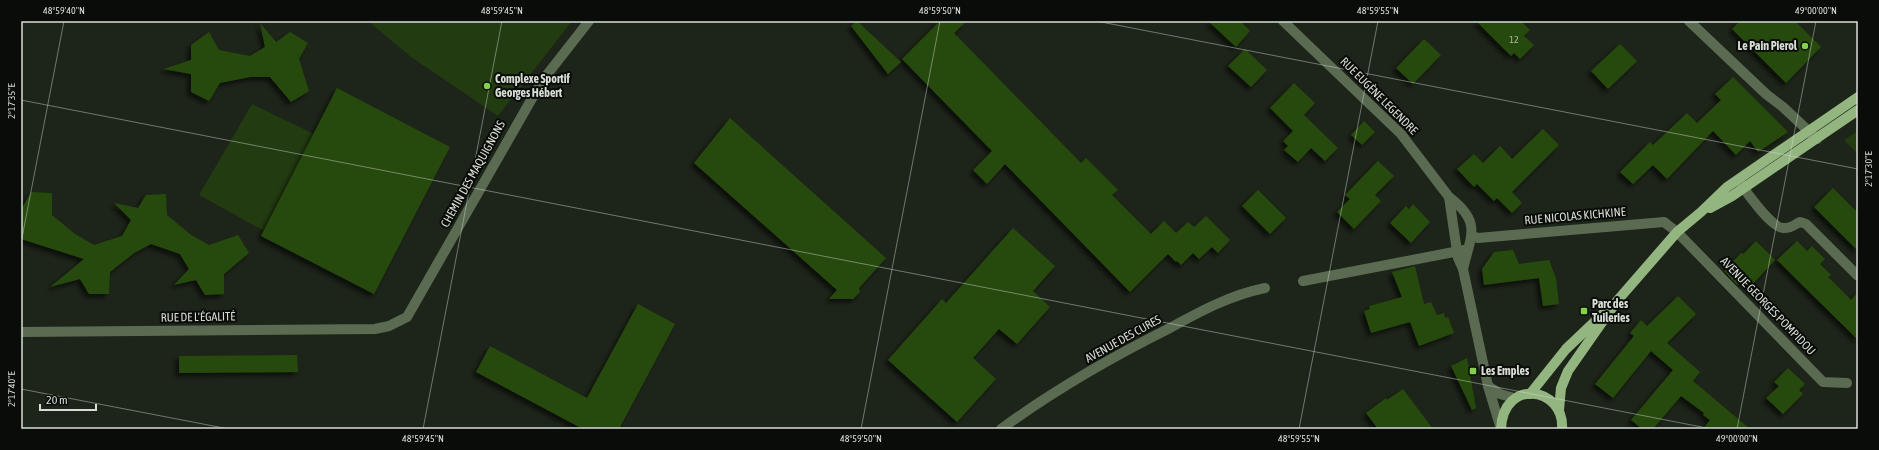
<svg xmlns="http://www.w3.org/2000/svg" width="1879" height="450" viewBox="0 0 1879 450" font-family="'Asap Condensed',sans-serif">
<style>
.green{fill:#223b11}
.building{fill:#274a0a;filter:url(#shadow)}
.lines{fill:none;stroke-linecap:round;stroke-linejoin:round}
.minor{stroke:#5b6b52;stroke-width:10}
.major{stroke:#93b680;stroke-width:10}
.ticks{fill:none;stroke:#d8ded6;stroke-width:1;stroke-opacity:0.45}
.poi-dot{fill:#83d04e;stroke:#090c08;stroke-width:1.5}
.labels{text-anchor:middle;stroke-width:4;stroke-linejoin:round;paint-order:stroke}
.number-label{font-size:10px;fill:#acb9a3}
.poi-label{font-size:12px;font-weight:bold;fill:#d8ded6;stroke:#090c08;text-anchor:start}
.street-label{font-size:12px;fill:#d8ded6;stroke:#090c08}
.neatline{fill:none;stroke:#d8ded6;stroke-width:1.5}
.ticks-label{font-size:10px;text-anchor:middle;fill:#d8ded6}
</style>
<defs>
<filter id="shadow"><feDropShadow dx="-3.5" dy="3.5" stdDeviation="2" flood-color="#0009"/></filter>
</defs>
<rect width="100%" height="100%" fill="#1d2419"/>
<g class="green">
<polygon points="368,21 572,21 498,116 411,57"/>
<polygon points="252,104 314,134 264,231 199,195"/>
<polygon points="1858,131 1858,154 1844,140"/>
</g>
<g class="building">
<polygon points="857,21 901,62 888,74 851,26"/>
<polygon points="940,21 967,21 954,33 1081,163 1086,158 1118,190 1112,195 1151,234 1164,221 1176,233 1188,222 1194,227 1206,216 1230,240 1218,253 1212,247 1199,259 1193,253 1181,265 1177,261 1176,262 1168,254 1130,292 1005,164 987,184 973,170 992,151 902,59"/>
<polygon points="1208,21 1240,21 1250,31 1236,47"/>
<polygon points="1476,21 1521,21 1530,30 1524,36 1534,45 1520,59 1514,53 1511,56"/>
<polygon points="1740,21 1795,21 1821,47 1786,83 1732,29"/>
<polygon points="260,23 276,42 290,32 308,43 299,59 309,91 291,102 270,77 250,77 220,83 209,101 191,92 191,74 163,69 191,60 191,45 209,32 219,50 250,56 265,47"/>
<polygon points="1424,39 1441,55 1413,84 1396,68"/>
<polygon points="1620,44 1637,61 1608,89 1591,71"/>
<polygon points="1245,49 1267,70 1251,87 1228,66"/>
<polygon points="1733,77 1788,132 1758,152 1750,141 1736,155 1713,131 1667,179 1653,165 1633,184 1620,172 1650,142 1653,145 1687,113 1697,123 1721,100 1715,94"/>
<polygon points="1294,83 1315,103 1304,115 1338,148 1325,161 1311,148 1298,162 1284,150 1288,146 1283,141 1293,131 1270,108"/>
<polygon points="337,88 450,147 374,294 261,236"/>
<polygon points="730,118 886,258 859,288 860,292 853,299 829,299 837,290 694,163"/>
<polygon points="1364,121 1375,132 1362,145 1351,135"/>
<polygon points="1543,129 1559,145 1512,192 1522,203 1512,213 1497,198 1494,201 1477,184 1474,187 1457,169 1474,154 1483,163 1500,146 1512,159"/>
<polygon points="1378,161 1394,176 1375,195 1381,201 1354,229 1337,212 1350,199 1345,195"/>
<polygon points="1833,188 1858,213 1858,251 1814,207"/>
<polygon points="1258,190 1286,218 1270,234 1242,206"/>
<polygon points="31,192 52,193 52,215 75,234 94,245 122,236 131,220 114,203 138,208 146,195 166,194 167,215 191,235 209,245 238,235 249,253 224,274 224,294 205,295 196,280 174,285 189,269 180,254 151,244 134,253 110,272 109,294 89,294 80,279 50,287 84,259 21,239 21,210"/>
<polygon points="1413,204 1430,222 1411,243 1390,223 1406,206 1409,209"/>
<polygon points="1013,228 1055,266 1033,291 1050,307 1017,344 999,329 973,358 996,379 957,422 888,360 942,299 946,303"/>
<polygon points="1756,241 1775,260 1751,286 1744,278 1737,285 1724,271 1741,253 1743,254"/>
<polygon points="1797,241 1807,251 1812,246 1825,259 1820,264 1831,275 1828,277 1851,300 1858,292 1858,340 1777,260"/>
<polygon points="1513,250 1519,264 1549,260 1556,278 1559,304 1543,306 1539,278 1484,285 1482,269 1494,252"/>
<polygon points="1415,266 1424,304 1431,302 1437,315 1444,313 1445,318 1448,317 1454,333 1419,346 1410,322 1371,333 1364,311 1370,309 1369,306 1402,297 1392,272"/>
<polygon points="1678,296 1696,314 1667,343 1700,372 1693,381 1750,429 1703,429 1710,420 1703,415 1704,413 1681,396 1653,429 1642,429 1631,420 1673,370 1651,351 1613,398 1595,384 1634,336 1630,333 1641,320 1647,326"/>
<polygon points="638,304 675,324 619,429 583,429 476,372 490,346 587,398"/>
<polygon points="297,355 298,372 179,373 179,356"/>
<polygon points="1467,358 1476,408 1472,410 1451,366"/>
<polygon points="1788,368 1805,384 1799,390 1803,394 1783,414 1766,398 1779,386 1774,382"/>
<polygon points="1403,389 1433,429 1378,429 1366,413 1386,398 1387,400"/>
</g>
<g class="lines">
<g class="minor">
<path d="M1283,21L1401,134L1449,197C1482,222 1471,235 1463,269"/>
<polyline points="1689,21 1766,94 1783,107 1817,139"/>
<path d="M1739,181C1746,192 1771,227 1783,228C1790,229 1794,225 1800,222L1806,224L1858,276"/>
<polyline points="1449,197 1458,258 1463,269 1488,386 1501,429"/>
<polyline points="1472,236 1478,238 1664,222 1677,232 1823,382 1847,383"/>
<polyline points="1303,281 1464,250"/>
<polyline points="21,332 375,329 389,326 407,317 542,81 589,21"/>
<polyline points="1488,386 1500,394 1514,398"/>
<path d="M1001,429C1053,391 1110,358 1168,329C1199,312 1230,295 1265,288"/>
</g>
<g class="major">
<polyline points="1710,208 1732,196 1858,110"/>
<polyline points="1530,394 1566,349 1605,312"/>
<polyline points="1559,410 1561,388 1568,371 1617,301 1677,232 1701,212 1727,187 1858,97"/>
<path d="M1501,429C1503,377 1565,387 1562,429"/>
</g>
</g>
<path class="ticks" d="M1096,21L1858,169M21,100L1712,429M21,243L64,21M21,389L229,429M423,429L502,21M861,429L940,21M1299,429L1378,21M1737,429L1816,21"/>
<g class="poi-dot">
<circle cx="1805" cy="46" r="4"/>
<circle cx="487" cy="86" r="4"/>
<rect x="1580" y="307" width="8" height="8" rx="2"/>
<rect x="1469" y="367" width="8" height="8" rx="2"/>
</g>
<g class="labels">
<g class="number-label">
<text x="1514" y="43">12</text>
</g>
<g class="poi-label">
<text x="1797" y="50" text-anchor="end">Le Pain Pierol</text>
<text x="495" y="83">Complexe Sportif<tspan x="495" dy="14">Georges Hébert</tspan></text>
<text x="1592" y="308">Parc des<tspan x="1592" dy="14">Tuileries</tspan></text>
<text x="1481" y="375">Les Emples</text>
</g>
<g class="street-label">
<text transform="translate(1379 96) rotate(45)" y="4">RUE EUGÈNE LEGENDRE</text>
<text transform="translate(473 174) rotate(-61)" y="4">CHEMIN DES MAQUIGNONS</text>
<text transform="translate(1575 216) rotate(-5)" y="4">RUE NICOLAS KICHKINE</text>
<text transform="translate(1768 306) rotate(46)" y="4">AVENUE GEORGES POMPIDOU</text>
<text transform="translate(198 317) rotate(-1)" y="4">RUE DE L'ÉGALITÉ</text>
<text transform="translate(1123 339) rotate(-29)" y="4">AVENUE DES CURES</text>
</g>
</g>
<rect width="1879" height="450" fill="none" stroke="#090c08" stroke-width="44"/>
<path d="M40 404v6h56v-6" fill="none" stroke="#d8ded6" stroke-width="2"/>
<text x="46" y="404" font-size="12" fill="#d8ded6" stroke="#090c08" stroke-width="3" paint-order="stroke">20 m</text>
<rect x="22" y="22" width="1835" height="406" class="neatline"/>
<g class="ticks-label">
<text x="64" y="14">48°59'40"N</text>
<text x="502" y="14">48°59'45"N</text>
<text x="940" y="14">48°59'50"N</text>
<text x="1378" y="14">48°59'55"N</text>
<text x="1816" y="14">49°00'00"N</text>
<text transform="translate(11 101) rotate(-90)" y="4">2°17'35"E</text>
<text transform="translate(1868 169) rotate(-90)" y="4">2°17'30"E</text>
<text transform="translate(11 389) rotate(-90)" y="4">2°17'40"E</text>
<text x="423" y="442">48°59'45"N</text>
<text x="861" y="442">48°59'50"N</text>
<text x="1299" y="442">48°59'55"N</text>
<text x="1737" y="442">49°00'00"N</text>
</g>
</svg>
